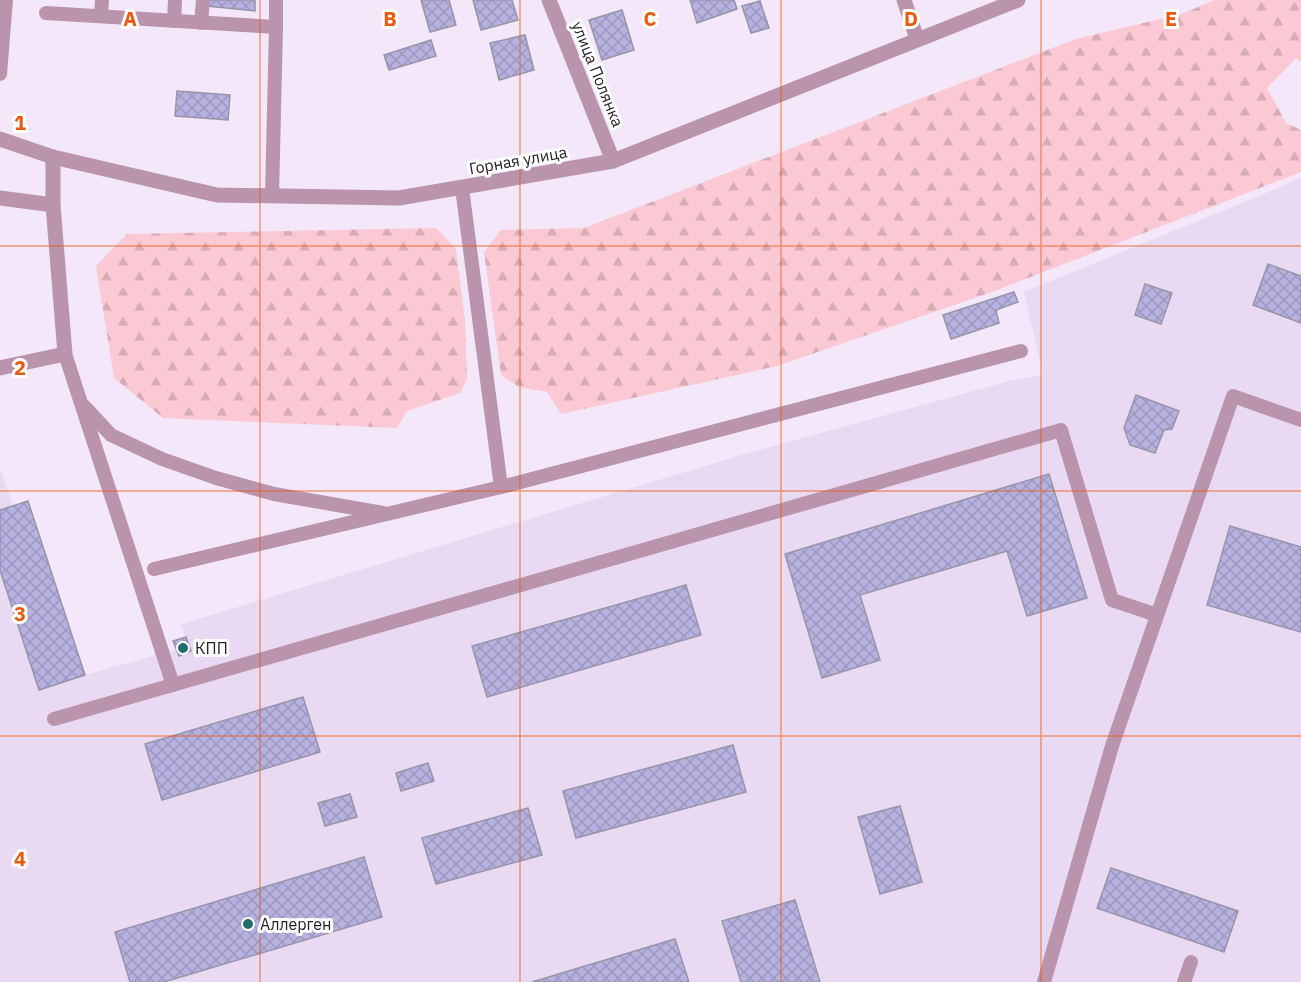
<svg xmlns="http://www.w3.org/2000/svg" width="1301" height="982" viewBox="0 0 1301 982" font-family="'IBM Plex Sans',sans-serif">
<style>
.built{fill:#e9d9f2}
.forest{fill:url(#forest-firs)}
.building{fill:url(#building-cross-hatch);stroke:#9795a8;stroke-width:1.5}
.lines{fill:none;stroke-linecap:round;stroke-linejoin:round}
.service{stroke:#ba94ad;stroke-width:14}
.minor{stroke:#ba94ad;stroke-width:15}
.tertiary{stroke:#ba94ad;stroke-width:15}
.grid{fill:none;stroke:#e8590c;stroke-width:1.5;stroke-opacity:0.55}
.poi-dot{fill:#216d6c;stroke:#fff;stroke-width:2}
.labels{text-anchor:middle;stroke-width:6;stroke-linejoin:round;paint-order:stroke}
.street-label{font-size:16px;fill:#262228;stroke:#fff}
.poi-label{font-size:16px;fill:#262228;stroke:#fff;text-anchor:start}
.grid-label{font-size:20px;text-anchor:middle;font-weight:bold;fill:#e8590c;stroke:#fff;stroke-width:6;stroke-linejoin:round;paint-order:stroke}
</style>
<defs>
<pattern id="forest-firs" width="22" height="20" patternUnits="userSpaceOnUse" patternTransform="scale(1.5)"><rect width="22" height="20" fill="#fac9d4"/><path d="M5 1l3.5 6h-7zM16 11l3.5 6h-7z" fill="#d6acb6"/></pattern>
<pattern id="building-cross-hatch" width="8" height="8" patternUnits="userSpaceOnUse" patternTransform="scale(1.5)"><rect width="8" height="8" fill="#b7b1e0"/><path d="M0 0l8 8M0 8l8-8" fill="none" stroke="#9d98c0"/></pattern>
</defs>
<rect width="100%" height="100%" fill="#f3e7f9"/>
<polygon class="built" points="1301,177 1301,982 0,982 0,468 13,506 28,501 85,675 188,646 181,624 738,456 1013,380 1043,375 1024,292 1281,187"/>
<g class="forest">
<polygon points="1215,0 1301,0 1301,62 1296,58 1267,88 1286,123 1301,130 1301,172 992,292 777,366 561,414 547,392 519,387 501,375 484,252 501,230 584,228 1076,39 1181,14"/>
<polygon points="436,228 456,249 465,321 467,379 460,393 407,411 397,428 163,418 114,378 96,266 127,234"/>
</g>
<g class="building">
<polygon points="207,0 255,0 255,11 207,6"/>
<polygon points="421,0 449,0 456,25 430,32"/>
<polygon points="473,0 512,0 518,20 481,30"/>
<polygon points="690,0 734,0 737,9 697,23"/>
<polygon points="760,1 769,28 751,33 742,6"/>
<polygon points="622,10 634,50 602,60 589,20"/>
<polygon points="525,35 534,70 499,80 490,43"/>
<polygon points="431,40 436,56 389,70 384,55"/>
<polygon points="177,91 230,95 228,120 175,116"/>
<polygon points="1268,264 1301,276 1301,323 1253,305"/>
<polygon points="1145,284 1172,293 1161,324 1135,315"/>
<polygon points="1014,292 1018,302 996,310 999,323 951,339 943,315"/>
<polygon points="1136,395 1179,411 1172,429 1164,430 1155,453 1130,445 1124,428"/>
<polygon points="1049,474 1087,598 1027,616 1007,551 860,595 880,660 822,678 785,554"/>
<polygon points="28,501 85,675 39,690 0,570 0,510"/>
<polygon points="1230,526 1301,547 1301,632 1207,605"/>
<polygon points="686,585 701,635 487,697 472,646"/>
<polygon points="186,637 191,651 179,656 173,641"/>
<polygon points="303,697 320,752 162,800 145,744"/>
<polygon points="733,745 746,792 576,838 563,791"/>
<polygon points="428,763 434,781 401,791 396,773"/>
<polygon points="350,794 357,817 325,826 318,803"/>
<polygon points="900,806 922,882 880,894 858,817"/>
<polygon points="528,808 542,855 436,884 422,838"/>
<polygon points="364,857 382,917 164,982 130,982 115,932"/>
<polygon points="1111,868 1238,911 1224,952 1097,908"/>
<polygon points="795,900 820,982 741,982 722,921"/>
<polygon points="675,939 689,982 532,982"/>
</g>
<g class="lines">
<g class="service">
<polyline points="276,0 276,27"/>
<polyline points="46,13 276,27 272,196"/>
<polyline points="101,16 102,0"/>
<polyline points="174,21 175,0"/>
<polyline points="201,23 203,0"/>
<polyline points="0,74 6,0"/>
<polyline points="462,188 501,487"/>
<polyline points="65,354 173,685"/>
<polyline points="85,407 111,435 162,459 216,478 274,494 383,513"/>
<polyline points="154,569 501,487 1021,351"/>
<polyline points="54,719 1061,430 1112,600 1157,615"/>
<polyline points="1044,982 1112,746 1233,396 1301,420"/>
<polyline points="1184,982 1191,962"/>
</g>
<g class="minor">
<polyline points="549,0 613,161"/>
<polyline points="904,0 917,39"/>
<polyline points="0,198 53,205"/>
<polyline points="0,368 65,354 53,205 53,157"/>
</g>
<polyline class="tertiary" points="0,139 53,157 217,195 399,198 613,161 1018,0"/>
</g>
<path class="grid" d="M260,0V982M520,0V982M781,0V982M1041,0V982M0,246H1301M0,491H1301M0,736H1301"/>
<g class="poi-dot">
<circle cx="183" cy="648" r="6"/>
<circle cx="248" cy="924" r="6"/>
</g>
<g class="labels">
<g class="street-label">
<text transform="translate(598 74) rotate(68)" y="6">улица Полянка</text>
<text transform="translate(518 160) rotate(-10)" y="6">Горная улица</text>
</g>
<g class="poi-label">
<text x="195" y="654">КПП</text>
<text x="260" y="930">Аллерген</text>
</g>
</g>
<g class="grid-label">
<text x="130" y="26">A</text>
<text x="390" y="26">B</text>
<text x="650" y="26">C</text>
<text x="911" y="26">D</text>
<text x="1171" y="26">E</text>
<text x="20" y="130">1</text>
<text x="20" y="375">2</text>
<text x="20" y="621">3</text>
<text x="20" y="866">4</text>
</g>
</svg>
